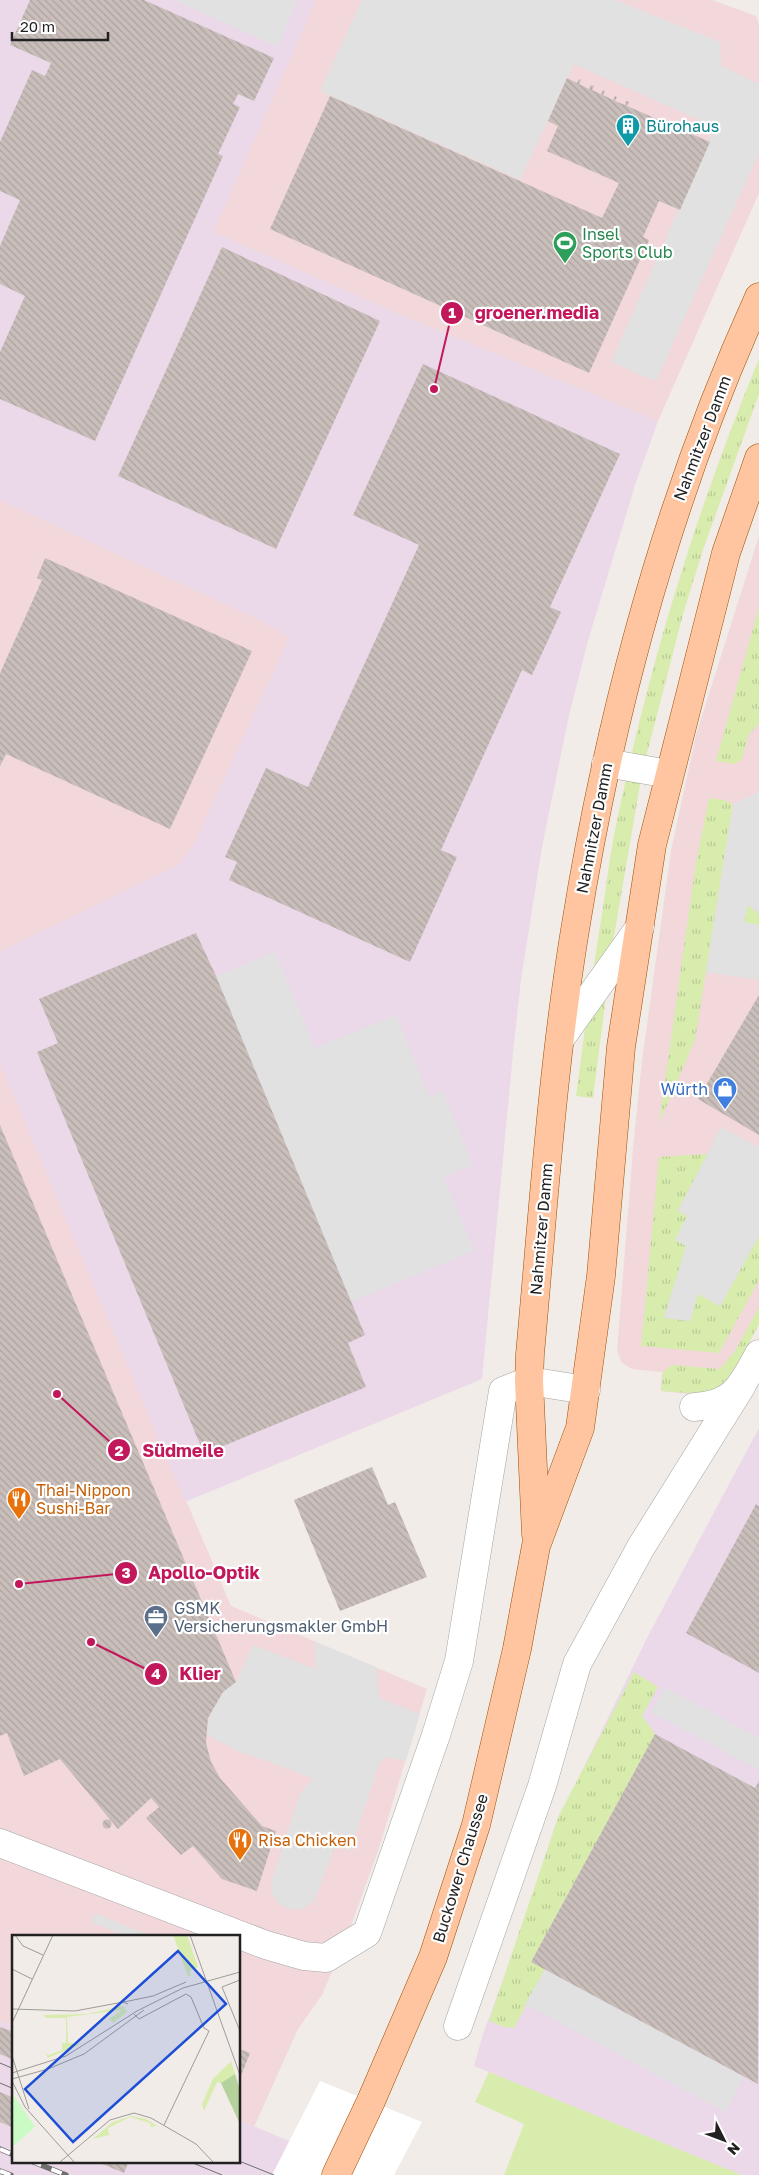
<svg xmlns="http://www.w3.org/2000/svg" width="759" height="2175" viewBox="0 0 759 2175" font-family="'Golos Text',sans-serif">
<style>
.commercial{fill:#f2d7db}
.industrial{fill:#ebd9ea}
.grass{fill:url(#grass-tufts)}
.garden{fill:#d7ecad}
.parking{fill:#e1e1e1}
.pier{fill:#fff}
.building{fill:url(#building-back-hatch)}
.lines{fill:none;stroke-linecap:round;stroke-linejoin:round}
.minor-casing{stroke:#a5a5a5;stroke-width:29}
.major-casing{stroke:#9e4e00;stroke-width:29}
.minor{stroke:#fff;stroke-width:28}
.major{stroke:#fec5a0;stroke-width:28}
.tram{stroke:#6f6f6f;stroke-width:1}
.rail-casing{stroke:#6f6f6f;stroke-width:5.5}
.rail{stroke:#fff;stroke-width:4;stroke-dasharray:11;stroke-linecap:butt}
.labels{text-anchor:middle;stroke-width:4.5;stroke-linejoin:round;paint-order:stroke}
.culture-label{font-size:16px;fill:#0d838f;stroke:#fff;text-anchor:start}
.leisure-label{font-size:16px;fill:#27864d;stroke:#fff;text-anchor:start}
.street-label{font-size:16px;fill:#212121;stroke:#fff}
.shop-label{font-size:16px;fill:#366cbe;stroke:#fff;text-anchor:end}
.food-label{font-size:16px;fill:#c56008;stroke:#fff;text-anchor:start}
.service-label{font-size:16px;fill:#4e5e75;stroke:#fff;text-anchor:start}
.inset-road{fill:none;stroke:#9e9b98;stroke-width:1}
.view{fill:#1d4ed8;fill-opacity:0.15;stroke:#1d4ed8;stroke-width:2.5}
.inset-edge{fill:none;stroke:#212121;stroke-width:2.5}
.leader{fill:none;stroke:#c2185b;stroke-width:2}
.callout-dot{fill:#c2185b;stroke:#fff;stroke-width:2}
.mark-label{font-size:15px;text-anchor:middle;font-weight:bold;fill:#fff}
.callout-label{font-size:18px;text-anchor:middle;font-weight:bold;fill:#c2185b;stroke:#fff;stroke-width:4.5;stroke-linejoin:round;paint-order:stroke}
</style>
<defs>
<pattern id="grass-tufts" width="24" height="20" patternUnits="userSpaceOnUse" patternTransform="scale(1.25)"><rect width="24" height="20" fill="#d7ecad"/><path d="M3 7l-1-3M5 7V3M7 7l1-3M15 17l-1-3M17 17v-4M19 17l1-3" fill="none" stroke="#b8ca95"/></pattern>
<pattern id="building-back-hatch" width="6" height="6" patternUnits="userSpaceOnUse" patternTransform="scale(1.25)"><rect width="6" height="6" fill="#c9beba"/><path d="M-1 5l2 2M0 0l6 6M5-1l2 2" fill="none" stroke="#aca3a0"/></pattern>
</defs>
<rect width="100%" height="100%" fill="#f1ece7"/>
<g class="commercial">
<polygon points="316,0 712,0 756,16 759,24 759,193 658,421 401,315 213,232"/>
<polygon points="0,500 264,622 289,638 194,844 178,865 0,952"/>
<polygon points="759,536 759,1324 721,1385 690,1394 661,1391 662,1372 632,1369 622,1363 617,1351 633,1149 642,1061 671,851 696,735"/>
<polygon points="0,1063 231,1606 427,1689 379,1848 349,1931 322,1995 298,2029 254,2127 239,2120 239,1936 14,1936 14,2026 0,2021"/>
</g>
<g class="industrial">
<polygon points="0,0 316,0 213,232 401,315 658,421 635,485 588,641 569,715 542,847 521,979 513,1053 482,1379 185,1502 0,1063 0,952 178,865 194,844 289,638 264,622 0,500"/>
<polygon points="759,1428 759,2175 741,2175 474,2066 483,2034 520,1934 555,1826 648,1636"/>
<polygon points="0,2021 14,2026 14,2161 239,2161 239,2120 370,2175 0,2175"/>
</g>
<g class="grass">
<path d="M759,359V394L704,547L683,614L642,773L613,942L593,1098L576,1096C584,1035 592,975 602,914C606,888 609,861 614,835C647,671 695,513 759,359Z"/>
<polygon points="759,607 759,724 749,734 742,759 735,764 716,761"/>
<polygon points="709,798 724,800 733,804 695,1040 659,1123 696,862"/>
<polygon points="748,905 759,914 759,925 744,923"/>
<polygon points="708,1154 678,1210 687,1216 687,1246 664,1317 698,1294 720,1306 759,1236 759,1280 719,1353 641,1346 659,1157"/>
<polygon points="759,1307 759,1324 735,1370 721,1385 711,1391 701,1394 661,1391 663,1372 672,1365 720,1369 735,1351"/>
<polygon points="634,1672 658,1687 642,1716 655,1734 531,1962 545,1969 514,2028 504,2027 489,2021 559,1815"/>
</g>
<polygon class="garden" points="489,2072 737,2173 741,2175 504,2175 524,2124 475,2102"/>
<g class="parking">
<polygon points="174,0 297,0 278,47"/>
<polygon points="362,0 615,0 720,42 721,66 759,84 759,153 656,381 611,362 715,127 574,64 520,180 320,91"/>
<polygon points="759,792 759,914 748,905 744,922 759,925 759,980 706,972 733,804"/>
<polygon points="275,952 315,1048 396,1015 429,1096 443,1091 473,1165 444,1177 474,1251 351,1302 216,976"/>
<polygon points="721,1127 759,1147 759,1236 720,1306 698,1294 690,1321 664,1318 686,1246 675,1240 687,1216 678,1211"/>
<polygon points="314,1641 376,1667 379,1698 420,1714 406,1761 386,1757 379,1764 350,1851 335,1846 314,1902 304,1908 293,1910 282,1906 277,1902 272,1892 271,1882 300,1794 313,1779 273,1763 237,1751 206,1734 206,1726 216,1702 223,1692 236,1682 253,1645 316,1669"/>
<polygon points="665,1687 759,1738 759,1770 651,1712"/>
<polygon points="95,1913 151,1936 125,1936 91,1922"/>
<polygon points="545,1969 744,2077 725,2112 525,2004"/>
</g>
<polygon class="pier" points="320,2081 422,2122 394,2175 272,2175"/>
<g class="building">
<polygon points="30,0 144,0 274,58 254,101 238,94 233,104 240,107 218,154 223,156 95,441 0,399 0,352 25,296 0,284 0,246 20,200 0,191 0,142 32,70 45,76 51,63 10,45"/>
<polygon points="567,78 577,83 579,79 581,80 579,84 589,89 591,85 594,86 592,90 601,94 603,90 605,91 603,95 613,100 615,96 617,97 615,101 625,105 626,101 629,102 627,106 710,142 680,210 659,201 643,237 649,240 589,373 270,229 330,96 602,218 619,183 547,151 558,126 548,121"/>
<polygon points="222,247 380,321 276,549 118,476"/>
<polygon points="423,364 620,454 550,607 561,612 532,675 522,670 441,850 457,857 410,962 229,880 237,862 225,857 266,768 308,787 419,545 353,515"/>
<polygon points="45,558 252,651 170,829 6,754 0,766 0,673 42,580 37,578"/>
<polygon points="196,933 216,976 365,1335 348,1343 366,1387 204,1454 37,1052 58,1043 39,999"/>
<polygon points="759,995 759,1135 698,1099"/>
<polygon points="0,1125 236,1682 223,1692 208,1718 206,1743 211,1762 220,1778 262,1826 276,1831 257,1891 222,1879 193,1846 181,1855 146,1818 159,1807 151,1798 118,1829 60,1759 24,1776 7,1733 0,1736"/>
<polygon points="372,1467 388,1505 395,1502 427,1577 340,1611 294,1500"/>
<polygon points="756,1504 759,1506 759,1673 686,1633"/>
<polygon points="655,1734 755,1788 759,1781 758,2084 531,1962"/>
<circle cx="107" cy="1824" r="4.5"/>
<polygon points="0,2027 14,2032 14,2060 0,2054"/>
<polygon points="239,2049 250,2053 239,2081"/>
<polygon points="0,2092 14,2098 14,2128 0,2122"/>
<polygon points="95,2161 129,2161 124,2173"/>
</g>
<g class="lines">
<defs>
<g id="minor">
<polyline points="606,763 669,774"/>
<polyline points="560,1039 640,927"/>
<path d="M694,1407C735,1405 742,1385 759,1354"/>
<polyline points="0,1843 266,1945 304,1956 326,1958 367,1933 436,1735 459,1661 503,1391 529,1381 586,1390"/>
<polyline points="458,2026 542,1786 577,1664 641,1547 742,1385"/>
</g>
<g id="major">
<path d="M536,1534L529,1381L530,1354C543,1213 552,1070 575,930C610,712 667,499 759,297"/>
<polyline points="336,2175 371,2101 433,1957 476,1825 517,1649 536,1546 580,1428 601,1276 621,1047 652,845 726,553 759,458"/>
</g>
</defs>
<use href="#minor" class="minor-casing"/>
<use href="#major" class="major-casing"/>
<use href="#minor" class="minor"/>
<use href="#major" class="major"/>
<g class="tram">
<polyline points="0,2063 14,2069"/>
<polyline points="0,2083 14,2089"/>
<polyline points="188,2161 222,2175"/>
<polyline points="239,2161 274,2175"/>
</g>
<defs>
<g id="rail">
<polyline points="0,2149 14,2155"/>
<polyline points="31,2161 66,2175"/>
<polyline points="0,2171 11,2175"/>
</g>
</defs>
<use href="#rail" class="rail-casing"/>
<use href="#rail" class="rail"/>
</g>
<defs>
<symbol id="building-pin" viewBox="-11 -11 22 30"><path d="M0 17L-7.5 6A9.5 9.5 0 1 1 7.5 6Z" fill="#0f9aa8" stroke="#fff"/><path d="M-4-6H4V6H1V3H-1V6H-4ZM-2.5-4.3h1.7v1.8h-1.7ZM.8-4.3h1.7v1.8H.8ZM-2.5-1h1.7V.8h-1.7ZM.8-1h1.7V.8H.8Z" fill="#fff"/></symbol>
<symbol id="stadium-pin" viewBox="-11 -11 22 30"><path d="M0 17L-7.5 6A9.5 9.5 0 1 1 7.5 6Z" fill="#2e9e5b" stroke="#fff"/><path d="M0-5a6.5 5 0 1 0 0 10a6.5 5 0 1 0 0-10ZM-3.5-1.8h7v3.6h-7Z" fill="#fff"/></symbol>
<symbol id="shop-pin" viewBox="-11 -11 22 30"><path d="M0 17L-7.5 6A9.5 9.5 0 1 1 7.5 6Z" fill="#3f7fe0" stroke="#fff"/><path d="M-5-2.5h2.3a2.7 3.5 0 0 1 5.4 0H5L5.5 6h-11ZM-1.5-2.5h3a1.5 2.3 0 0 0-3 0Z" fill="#fff"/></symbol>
<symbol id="restaurant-pin" viewBox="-11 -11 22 30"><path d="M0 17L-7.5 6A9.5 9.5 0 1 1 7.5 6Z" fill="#e8710a" stroke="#fff"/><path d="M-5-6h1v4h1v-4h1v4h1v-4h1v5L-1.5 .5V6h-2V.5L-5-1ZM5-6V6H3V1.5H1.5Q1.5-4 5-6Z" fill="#fff"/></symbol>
<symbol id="office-pin" viewBox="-11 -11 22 30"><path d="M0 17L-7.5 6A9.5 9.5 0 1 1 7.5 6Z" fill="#5c6f8a" stroke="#fff"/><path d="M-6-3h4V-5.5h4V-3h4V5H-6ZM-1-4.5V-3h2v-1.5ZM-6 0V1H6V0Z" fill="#fff"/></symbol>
</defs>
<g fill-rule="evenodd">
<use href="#building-pin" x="614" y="112" width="28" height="38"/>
<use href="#stadium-pin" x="551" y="229" width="28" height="38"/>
<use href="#shop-pin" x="711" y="1075" width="28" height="38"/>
<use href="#restaurant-pin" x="5" y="1485" width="28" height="38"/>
<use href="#office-pin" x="142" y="1603" width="28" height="38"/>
<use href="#restaurant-pin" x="226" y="1826" width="28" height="38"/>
</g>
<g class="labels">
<g class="culture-label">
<text x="646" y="132">Bürohaus</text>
</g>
<g class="leisure-label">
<text x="582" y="240">Insel<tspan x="582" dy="18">Sports Club</tspan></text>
</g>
<g class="street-label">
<text transform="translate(702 438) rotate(-69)" y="6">Nahmitzer Damm</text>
<text transform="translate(594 828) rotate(-79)" y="6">Nahmitzer Damm</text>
<text transform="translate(541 1229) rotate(-85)" y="6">Nahmitzer Damm</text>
<text transform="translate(460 1868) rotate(-73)" y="6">Buckower Chaussee</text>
</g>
<g class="shop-label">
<text x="708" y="1095">Würth</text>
</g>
<g class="food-label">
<text x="36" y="1496">Thai-Nippon<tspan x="36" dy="18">Sushi-Bar</tspan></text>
<text x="258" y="1846">Risa Chicken</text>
</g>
<g class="service-label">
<text x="174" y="1614">GSMK<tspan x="174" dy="18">Versicherungsmakler GmbH</tspan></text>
</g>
</g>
<g transform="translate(12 1935)">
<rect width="228" height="228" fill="#f1ece7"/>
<path d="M111,71L115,77L101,88L97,84L110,75L55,82L56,108L69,109L36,123L34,118L37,120L50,115V108H54V83H34L31,80L75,79ZM219,126L223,139L209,148L205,147L192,176L190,169L201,144ZM119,181L134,184L145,191L139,192L138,188L118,182L96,193L97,200L81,204L101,187Z" fill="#d7ecad"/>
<path d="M223,139L227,152V187L209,148Z" fill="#b5d19c"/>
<path d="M0,158L23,192L0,212Z" fill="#cafbc5"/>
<path d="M161,0H175L186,32L177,36L179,41H176Z" fill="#d7ecad"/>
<path class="inset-road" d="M3,0L11,11L31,20M178,0L228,140M0,34L20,44M228,45L210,52L228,96M112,67L141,61L174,47M0,74L63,76L111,67L116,69M122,79L127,84L174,59L179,62L192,93L197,96L152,190M0,88L41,0M0,121L17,174M0,138L54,121L125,76L171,53L228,37M0,144L36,134L72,119L132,75M0,146L13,172L62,227M48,227L98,185L122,178L139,183L184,209L201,227"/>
<path class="view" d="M166,16L214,69L61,207L13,154Z"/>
<rect width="228" height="228" class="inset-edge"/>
</g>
<path class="leader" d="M434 389L452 313M57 1394L119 1450M19 1584L126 1573M91 1642L156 1674"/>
<g class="callout-dot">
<circle cx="434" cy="389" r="5"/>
<circle cx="57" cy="1394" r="5"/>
<circle cx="19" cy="1584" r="5"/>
<circle cx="91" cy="1642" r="5"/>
<circle cx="452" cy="313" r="12"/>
<circle cx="119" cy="1450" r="12"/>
<circle cx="126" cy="1573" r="12"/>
<circle cx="156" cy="1674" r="12"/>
</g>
<g class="mark-label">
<text x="452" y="318">1</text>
<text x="119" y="1456">2</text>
<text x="126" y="1578">3</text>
<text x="156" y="1679">4</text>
</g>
<g class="callout-label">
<text x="537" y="319">groener.media</text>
<text x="183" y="1457">Südmeile</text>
<text x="204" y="1579">Apollo-Optik</text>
<text x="200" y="1680">Klier</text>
</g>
<g transform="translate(724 2140) rotate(132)" stroke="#ffffff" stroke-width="4" paint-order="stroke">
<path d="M0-4L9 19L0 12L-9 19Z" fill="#212121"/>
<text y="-8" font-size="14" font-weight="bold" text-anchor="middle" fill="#212121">N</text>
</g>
<path d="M12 32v8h96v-8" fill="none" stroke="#212121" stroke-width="2.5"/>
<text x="20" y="32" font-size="15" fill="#212121" stroke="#ffffff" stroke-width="4" paint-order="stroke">20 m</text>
</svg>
